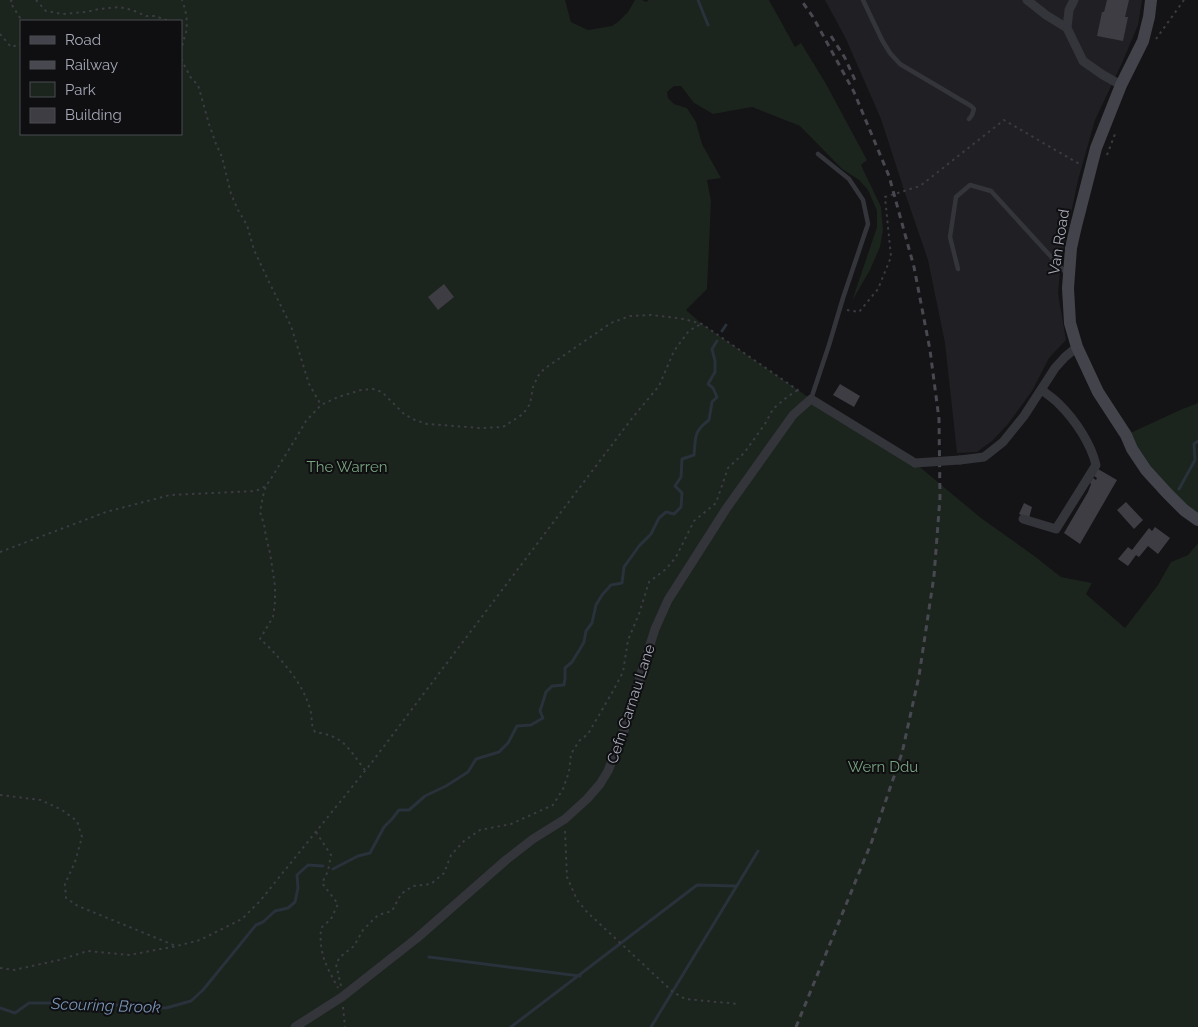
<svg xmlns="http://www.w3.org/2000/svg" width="1198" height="1027" viewBox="0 0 1198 1027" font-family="Raleway,sans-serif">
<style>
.built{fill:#201f23}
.green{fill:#1b241d;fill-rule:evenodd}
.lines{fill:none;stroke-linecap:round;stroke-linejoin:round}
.stream{stroke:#29313a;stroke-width:3}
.building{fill:#3e3d43}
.path{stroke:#3a3c42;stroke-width:2;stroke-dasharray:2.5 4;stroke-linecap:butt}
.lane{stroke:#34353b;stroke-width:4.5}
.street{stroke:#34353b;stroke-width:9}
.secondary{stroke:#42434b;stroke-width:12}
.rail{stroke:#474850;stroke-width:3;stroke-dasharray:6 5;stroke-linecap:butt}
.street-bridge{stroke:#34353b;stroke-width:9}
.labels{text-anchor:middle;stroke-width:4;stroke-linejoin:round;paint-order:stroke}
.street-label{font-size:15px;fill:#a4a8b7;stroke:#0f0e10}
.park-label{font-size:15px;fill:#79a480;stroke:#0f0e10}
.water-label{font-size:16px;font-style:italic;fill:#7893b5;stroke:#0f0e10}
</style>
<rect width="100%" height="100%" fill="#141315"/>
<polygon class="built" points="825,0 1142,0 1138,25 1122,63 1095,120 1078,180 1061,261 1058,293 1066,340 1049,358 1032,391 1008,424 992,441 977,452 957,453 945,343 928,260 905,193 881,119 846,39"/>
<g class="green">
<path d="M0,0H565L571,22L588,30L612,26L619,21L628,12L635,0H642L647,2L648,0H769L795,47L801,43L825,82L867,160L861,165L881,207L883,230L880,247L870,270L852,301L877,227V211L868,190L859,180L842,169L800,126L752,107L713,114L694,103L681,86H674L667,92L668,98L674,104L687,108L696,122L702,144L721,178L707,180L711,201L707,289L686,310L702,324L811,399L915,463L981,518L1033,555L1061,577L1092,583L1086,594L1125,628L1158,585L1171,562L1188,555L1198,543V1027H0ZM21,21H181V134H21Z"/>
<polygon points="1198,403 1198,520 1184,510 1126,435 1180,410"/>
</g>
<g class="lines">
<g class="stream">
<polyline points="698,0 708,25"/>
<polyline points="722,331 726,325"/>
<polyline points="1179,489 1195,460 1194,444 1198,441"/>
<path d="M333,869L358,856L370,853L384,827L392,819L399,810H409L425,796L446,786L468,772L476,759L499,752L508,743L517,726L531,725L543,718L540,711L546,692L552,686L564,685L565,678V668L572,662L580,649L584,642L586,631L592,623L596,605L602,595L611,585L622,583L624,567L639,546L651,534L659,518L666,512L674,514L681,507L682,493L675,486L681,477L682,459L694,455C696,437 693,432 709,420L712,402L717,397L713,388L708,384L715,372V361L712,349L717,341"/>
<polyline points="429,957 580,976"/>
<polyline points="0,1008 15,1013 29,1003 86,1003 166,1008 191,1001 203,990 256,925 263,922 275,911 288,908 295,902 298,888 297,875 308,865 323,866"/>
<polyline points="511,1027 697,885 736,886"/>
<polyline points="651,1027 758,851"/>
</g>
</g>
<g class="building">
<polygon points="1107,0 1129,0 1125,17 1128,17 1123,41 1097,36 1102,12 1104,12"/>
<polygon points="444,284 454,297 438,310 428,297"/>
<polygon points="840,384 860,396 854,407 833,395"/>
<polygon points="1098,469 1117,480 1080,544 1064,533 1088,492 1091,484 1090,483 1093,478 1096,480 1097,478 1094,476"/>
<polygon points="1126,502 1143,520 1134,529 1117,510"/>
<polygon points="1024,503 1032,507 1029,518 1019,514"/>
<polygon points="1155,527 1170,538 1158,554 1148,546 1139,557 1136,555 1128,566 1118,559 1128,547 1132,550 1149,528 1152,531"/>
</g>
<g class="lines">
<g class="path">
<polyline points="12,0 10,2 22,21"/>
<polyline points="36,0 46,11 62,14 86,12 99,9 119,7 132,10 146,16 155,16 169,21"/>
<polyline points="0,34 11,47 21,44"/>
<polyline points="1156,39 1184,0"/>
<path d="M181,52C182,45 184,39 186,32C188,22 186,10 182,0"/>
<polyline points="181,59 191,78 198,85 209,124 216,144 222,157 231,194 238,210 247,225 254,250 269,282 291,326 309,384 321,405"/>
<polyline points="1107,155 1115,134"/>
<polyline points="847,310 859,312 878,289 891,257 885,197 920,186 1004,120 1081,165"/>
<polyline points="0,552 106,512 170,495 256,491 266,486"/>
<path d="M365,770C355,758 347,741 331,736C326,734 320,733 315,732C311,725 312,720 311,713C310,708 308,702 306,698C299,679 275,652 260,639L273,617L275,602V586L270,553L266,537L264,524L260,512L263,496L266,486L272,477L296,438L306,421L321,405L338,397L361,390L373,389L382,392L404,414L415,420L427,424L481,428L503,427L523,414L530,404L533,387L538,376L544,369L611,323L630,316L651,315L668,317L684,319L702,324L802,393"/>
<polyline points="0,795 41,800 62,810 77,821 82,837 75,862 65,884 66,898 78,906 176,946"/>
<polyline points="565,831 567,877 577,900 587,912 673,992 685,999 739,1004"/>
<path d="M316,832L331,855L328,871L322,883L338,904L331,919L321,928C319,955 326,965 338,988"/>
<polyline points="0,968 14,970 59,960 88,951 129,955 177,946 200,940 242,919 260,901 369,766 633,417 659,386 674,351 688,332 695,327 702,324"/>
<polyline points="341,986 336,964 340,957 354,946 363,930 378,915 392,911 401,894 413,886 431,884 444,873 451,855 464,841 480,830 511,824 553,805 563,789 569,772 571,754 579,741 588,734 613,691 623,672 628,640 639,614 649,582 666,569 676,557 694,521 716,503 728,468 744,453 765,424 773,409 787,397 798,390"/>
<polyline points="343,1007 345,1027"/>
</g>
<g class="lane">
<polyline points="863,0 882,40 890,53 900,64 971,106 974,109 972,115 969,119"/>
<polyline points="958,269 950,237 956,197 970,185 991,191 1066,273"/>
<polyline points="811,399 829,345 843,298 868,224 863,200 849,179 818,154"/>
</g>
<g class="street">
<polyline points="1027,0 1046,15 1067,28"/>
<polyline points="1074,0 1069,10 1067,28 1083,61 1103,75 1121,85"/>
<polyline points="960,460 984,457 1003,442 1024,416 1055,368 1065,357 1077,347"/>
<path d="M1023,519L1056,529L1096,465C1091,444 1076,421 1060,405C1055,399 1048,395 1042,390"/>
<polyline points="295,1027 342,997 417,938 506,860 533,839 565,819 587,799 600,784 608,771 624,731 644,664 655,629 668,600 726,509 793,415 811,399 915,463"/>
</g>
<polyline class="secondary" points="1151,0 1149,17 1143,41 1121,85 1096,148 1076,226 1071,248 1068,288 1070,323 1077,347 1098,392 1126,435 1132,449 1146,470 1167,493 1184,510 1198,520"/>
<g class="rail">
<polyline points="831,36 845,58 855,80"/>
<polyline points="796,1027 872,841 902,753 919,676 934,576 940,498 939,419 930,350 914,267 889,176 854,92 813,17 801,0"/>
</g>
<polyline class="street-bridge" points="915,463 960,460"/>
</g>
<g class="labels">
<g class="street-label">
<text transform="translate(1059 242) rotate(-81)" y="5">Van Road</text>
<text transform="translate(631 704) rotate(-72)" y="5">Cefn Carnau Lane</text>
</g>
<g class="park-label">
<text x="347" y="472">The Warren</text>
<text x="883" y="772">Wern Ddu</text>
</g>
<g class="water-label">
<text transform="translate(106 1005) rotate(2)" y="6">Scouring Brook</text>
</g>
</g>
<rect x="20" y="20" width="162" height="115" fill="#0f0e10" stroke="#4b4c53"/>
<rect x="30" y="36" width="25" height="8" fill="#42434b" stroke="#4b4c53"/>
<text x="65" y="45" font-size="15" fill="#a4a8b7">Road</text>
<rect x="30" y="61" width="25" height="8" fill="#474850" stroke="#4b4c53"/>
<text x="65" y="70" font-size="15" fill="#a4a8b7">Railway</text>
<rect x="30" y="82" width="25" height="15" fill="#1b241d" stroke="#4b4c53"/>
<text x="65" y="95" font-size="15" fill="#a4a8b7">Park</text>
<rect x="30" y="108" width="25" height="15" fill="#3e3d43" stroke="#4b4c53"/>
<text x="65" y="120" font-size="15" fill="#a4a8b7">Building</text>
</svg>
